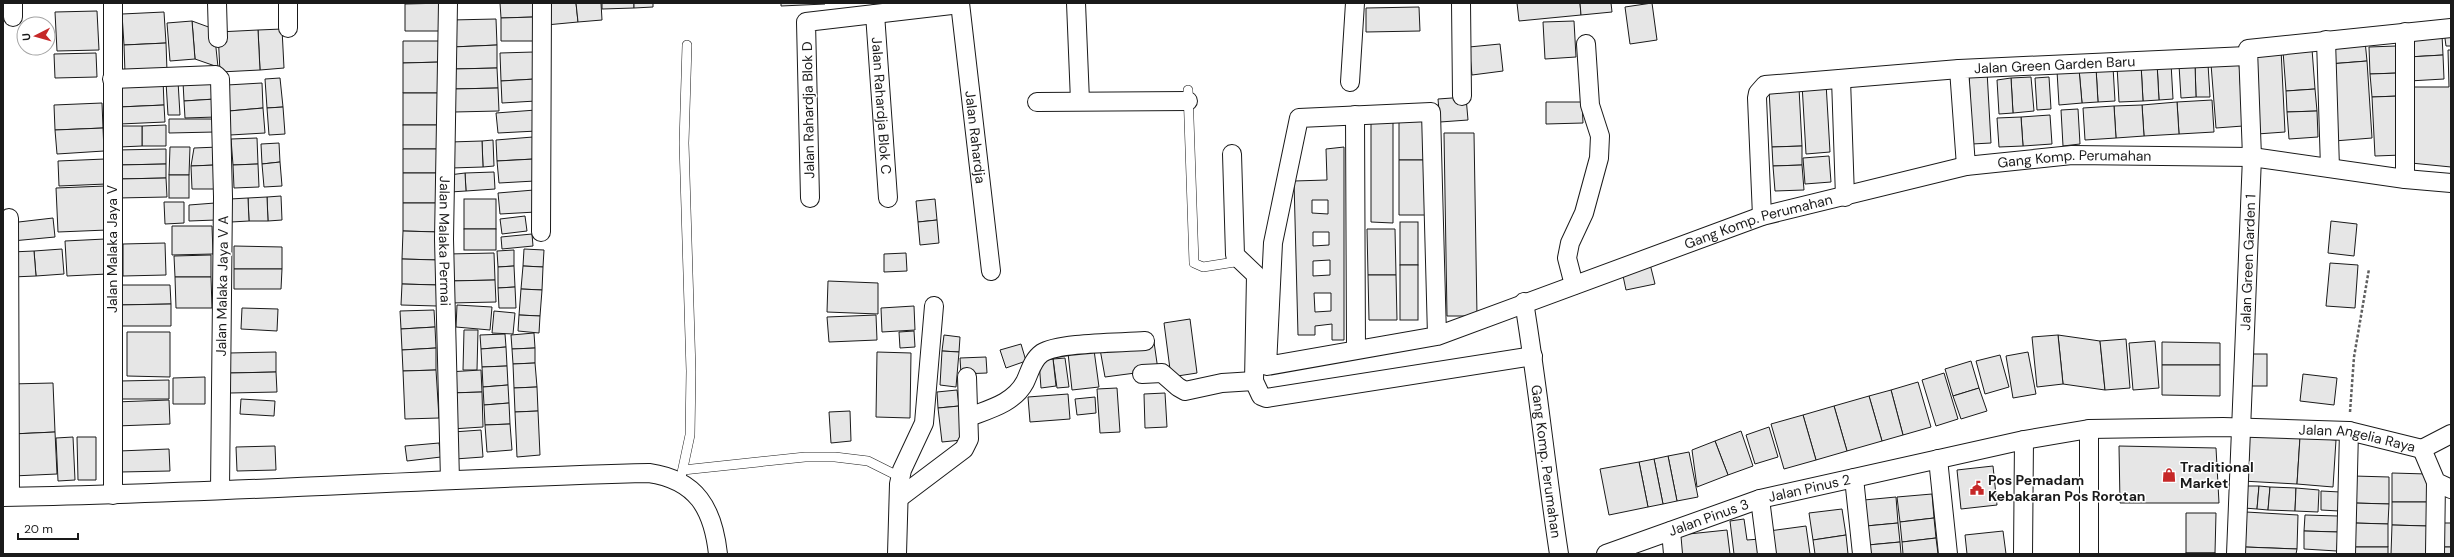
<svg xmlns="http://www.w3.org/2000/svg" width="2454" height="557" viewBox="0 0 2454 557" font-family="'DM Sans',sans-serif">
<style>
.building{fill:#e6e6e6;stroke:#1a1a1a;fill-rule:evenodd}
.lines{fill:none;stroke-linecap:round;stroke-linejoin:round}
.service-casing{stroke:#1a1a1a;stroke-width:10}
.minor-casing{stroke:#1a1a1a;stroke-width:20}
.path{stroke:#5f5f5f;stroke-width:2.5;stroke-dasharray:3 2;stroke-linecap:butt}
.service{stroke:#fff;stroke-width:9}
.minor{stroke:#fff;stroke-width:18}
.labels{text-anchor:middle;stroke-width:3;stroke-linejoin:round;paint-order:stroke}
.street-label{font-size:14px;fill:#1a1a1a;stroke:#fff}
.poi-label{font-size:14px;font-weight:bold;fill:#1a1a1a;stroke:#fff;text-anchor:start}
</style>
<rect width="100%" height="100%" fill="#fff"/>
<g class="building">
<polygon points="446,3 446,31 405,31 405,4"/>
<polygon points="500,3 534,3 534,17 501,18"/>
<polygon points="544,3 576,3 578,22 546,25"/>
<polygon points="576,3 601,3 602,20 578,22"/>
<polygon points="602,3 634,3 634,8 602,9"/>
<polygon points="634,3 653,3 653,7 634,8"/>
<polygon points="781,3 825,3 825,4 781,6"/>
<polygon points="1517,3 1580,3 1581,15 1519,21"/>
<polygon points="1580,3 1611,3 1612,12 1581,15"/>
<polygon points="1652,3 1657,40 1630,44 1625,7"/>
<polygon points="1419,7 1420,31 1366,32 1366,8"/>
<polygon points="97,11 99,50 57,51 55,12"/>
<polygon points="164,12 166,43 124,45 122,14"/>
<polygon points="534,17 534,41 501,41 501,18"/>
<polygon points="496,19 497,45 452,47 451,20"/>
<polygon points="192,21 214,29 218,67 195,59"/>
<polygon points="192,21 195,59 170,61 167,23"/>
<polygon points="1574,21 1576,57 1545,59 1543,22"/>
<polygon points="282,29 284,68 260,70 258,30"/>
<polygon points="258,30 260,70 220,72 218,32"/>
<polygon points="2444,31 2451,31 2451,46 2446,46"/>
<polygon points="2442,35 2443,55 2408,57 2407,36"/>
<polygon points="403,41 440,41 441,62 403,63"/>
<polygon points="2365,41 2367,61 2329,64 2327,44"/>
<polygon points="166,43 167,71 125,73 124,45"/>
<polygon points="1500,44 1503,71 1472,75 1469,47"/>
<polygon points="497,45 497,68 453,69 452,47"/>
<polygon points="2396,46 2398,73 2370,74 2369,47"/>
<polygon points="2281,49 2285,132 2257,134 2253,50"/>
<polygon points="2312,49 2315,89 2286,91 2283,51"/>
<polygon points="2448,50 2451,50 2451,167 2411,163 2410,87 2449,87"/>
<polygon points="534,52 535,79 501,81 500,53"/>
<polygon points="96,53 97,77 55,78 54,54"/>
<polygon points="2443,55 2444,79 2409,81 2408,57"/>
<polygon points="2367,61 2372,138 2334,141 2329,64"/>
<polygon points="441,62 441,93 403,93 403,63"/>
<polygon points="2239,62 2243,126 2216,128 2211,64"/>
<polygon points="2157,63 2171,63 2173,99 2159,100"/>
<polygon points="2157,63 2159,100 2143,101 2141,64"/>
<polygon points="2141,64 2143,101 2119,102 2117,66"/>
<polygon points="2195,64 2208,64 2210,97 2196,97"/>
<polygon points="2195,64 2196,97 2181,98 2179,65"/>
<polygon points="2113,67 2115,101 2098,102 2096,68"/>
<polygon points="497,68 498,88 453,89 453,69"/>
<polygon points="2096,68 2098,102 2082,103 2079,69"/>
<polygon points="2079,69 2082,103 2059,105 2057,71"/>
<polygon points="1987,71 1991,143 1972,144 1969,72"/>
<polygon points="2398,73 2399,96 2372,97 2370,74"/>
<polygon points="2031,77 2034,111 2013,113 2011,78"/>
<polygon points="2049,77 2051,109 2037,110 2035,78"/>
<polygon points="280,78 283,107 267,108 265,79"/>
<polygon points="2011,78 2013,113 1999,114 1997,80"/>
<polygon points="163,79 164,105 119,107 118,82"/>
<polygon points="535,79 536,101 502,103 501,81"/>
<polygon points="214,80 215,99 184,101 183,82"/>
<polygon points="178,81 180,115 168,115 166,82"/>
<polygon points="262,83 263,108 229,111 227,85"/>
<polygon points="1826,83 1830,152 1806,154 1802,84"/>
<polygon points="498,88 499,111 454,112 453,89"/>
<polygon points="1799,88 1802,146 1772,147 1769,89"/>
<polygon points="2315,89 2317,111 2287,112 2286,91"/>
<rect x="403" y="93" width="38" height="32"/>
<polygon points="2399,96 2402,155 2375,156 2372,97"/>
<polygon points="1466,97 1468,120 1440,122 1438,99"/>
<polygon points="215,99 216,117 185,118 184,101"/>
<polygon points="2212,100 2214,132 2179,134 2177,102"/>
<polygon points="1546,102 1582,102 1583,123 1546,124"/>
<polygon points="2177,102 2179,134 2144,136 2142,105"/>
<polygon points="102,103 103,128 55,130 54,105"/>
<polygon points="164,105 165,122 120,124 119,107"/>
<polygon points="2142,105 2144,136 2116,138 2114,106"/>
<polygon points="2114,106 2116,138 2085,140 2083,108"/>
<polygon points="283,107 285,134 269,135 267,108"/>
<polygon points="263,108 265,133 230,135 229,111"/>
<polygon points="2078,109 2080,144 2063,146 2061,110"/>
<polygon points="536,110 537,131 498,133 496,113"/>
<polygon points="2317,111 2318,137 2289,139 2287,112"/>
<polygon points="2050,115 2052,144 2023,146 2021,117"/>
<polygon points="2021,117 2023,146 1999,147 1997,118"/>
<polygon points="169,119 215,119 215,132 169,133"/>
<polygon points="1371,119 1393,119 1393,223 1371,222"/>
<polygon points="1399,120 1428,121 1428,160 1399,160"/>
<polygon points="166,125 166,146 142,146 142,126"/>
<rect x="403" y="125" width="38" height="24"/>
<polygon points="118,126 142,126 142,146 119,147"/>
<polygon points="103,128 104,151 57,154 55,130"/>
<polygon points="1444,133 1474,133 1477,316 1447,316"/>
<polygon points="533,137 534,159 497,161 496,140"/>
<polygon points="257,138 258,164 233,165 231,139"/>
<polygon points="493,140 494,166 483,167 482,141"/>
<polygon points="482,141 483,167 451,168 450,142"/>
<polygon points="279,143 280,162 262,164 261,144"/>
<polygon points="1802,146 1802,165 1773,166 1772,147"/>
<polygon points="170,147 190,147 189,175 169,175"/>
<polygon points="219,147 215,165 191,166 194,148"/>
<path d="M1344,147V340H1332V324L1315,326V335H1298L1294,181L1327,180L1326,149ZM1312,200H1328V214L1312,213ZM1313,232H1329V245L1313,246ZM1330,260V275L1313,276V261ZM1314,293H1331V311L1315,312Z"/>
<polygon points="166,149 166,164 118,165 117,150"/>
<polygon points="403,149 441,149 440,173 403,173"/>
<polygon points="1829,156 1831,182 1805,184 1803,158"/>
<polygon points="105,159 106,184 59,186 58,161"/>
<polygon points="534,159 535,181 499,183 497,161"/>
<polygon points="1399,160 1428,160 1427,215 1399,215"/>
<polygon points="280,162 282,186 264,187 262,164"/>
<polygon points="166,164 166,178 118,179 118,165"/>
<polygon points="258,164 259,187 234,188 233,165"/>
<polygon points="215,165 216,189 192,189 191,166"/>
<polygon points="1802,165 1804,190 1775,191 1773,166"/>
<polygon points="494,172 495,189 466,191 465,173"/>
<polygon points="403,173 440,173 439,203 403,203"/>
<polygon points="465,173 466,191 450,192 449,175"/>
<rect x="169" y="175" width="20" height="23"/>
<polygon points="166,178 167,197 118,198 118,179"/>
<polygon points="105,186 107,230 58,232 56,188"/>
<polygon points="534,190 536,212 500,214 498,193"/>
<polygon points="281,196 282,220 268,221 267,197"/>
<polygon points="267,197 268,221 249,221 248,198"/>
<polygon points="248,198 249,221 231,222 230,199"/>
<rect x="464" y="199" width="32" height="30"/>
<polygon points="935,199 937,220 918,222 916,201"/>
<polygon points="164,202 184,202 184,223 165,224"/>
<polygon points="215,203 216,220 189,221 189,205"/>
<polygon points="403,203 439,203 439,232 403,231"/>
<polygon points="525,216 527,231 502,234 500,219"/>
<polygon points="53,218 55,237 12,241 10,223"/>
<polygon points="937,220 939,243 920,245 918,222"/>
<polygon points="2331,221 2357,224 2354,256 2328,253"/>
<rect x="1400" y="222" width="18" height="43"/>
<polygon points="172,226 212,226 213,254 172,255"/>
<rect x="464" y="229" width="32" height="21"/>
<polygon points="1367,229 1395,229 1396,275 1368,275"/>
<polygon points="403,231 439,232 438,260 402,259"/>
<polygon points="532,234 533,246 502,249 501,237"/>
<polygon points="105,239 107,274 67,276 65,241"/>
<polygon points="165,243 166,275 123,276 123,244"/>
<polygon points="234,246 282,247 282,269 234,269"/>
<polygon points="62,249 64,274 36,276 34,251"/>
<polygon points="524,249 544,250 543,267 523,266"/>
<polygon points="514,250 514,266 498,267 497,251"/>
<polygon points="34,251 36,276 12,277 11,252"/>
<polygon points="494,253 495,280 449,281 448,254"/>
<polygon points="906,253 907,271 884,272 884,254"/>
<polygon points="211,255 211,277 175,277 174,256"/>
<polygon points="402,259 438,260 438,285 402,284"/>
<polygon points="2330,263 2358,265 2355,308 2326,306"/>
<polygon points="1650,264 1655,284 1626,290 1622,271"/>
<rect x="1400" y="265" width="18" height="55"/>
<polygon points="514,266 515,287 498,288 498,267"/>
<polygon points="523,266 543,267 542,290 521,289"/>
<polygon points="234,269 282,269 281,289 234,289"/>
<polygon points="1368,275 1396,275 1397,320 1369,320"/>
<polygon points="175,277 211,277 212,308 176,308"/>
<polygon points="495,280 496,302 450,303 449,281"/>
<polygon points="828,281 878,283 878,314 827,312"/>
<polygon points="402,284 438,285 437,306 401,305"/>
<polygon points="117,285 170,285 171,304 117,305"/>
<polygon points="515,287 516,308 499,308 498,288"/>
<polygon points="521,289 542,290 540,316 519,315"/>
<polygon points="171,304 171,326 118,326 117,305"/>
<polygon points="457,305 492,307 490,330 456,327"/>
<polygon points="914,306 915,330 882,332 881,308"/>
<polygon points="242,308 278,309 277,331 241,329"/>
<polygon points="434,310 435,327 401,329 400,311"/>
<polygon points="494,311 515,313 513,334 492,333"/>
<polygon points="519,315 540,316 539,333 518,331"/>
<polygon points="876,315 877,340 829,342 827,317"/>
<polygon points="1190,319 1197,373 1171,377 1164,323"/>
<polygon points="435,327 436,348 402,350 401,329"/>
<polygon points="464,330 478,330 477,370 463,370"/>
<polygon points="914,331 915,347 900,348 899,332"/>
<polygon points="127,332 170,332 170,377 127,376"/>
<polygon points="534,333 535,348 512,349 511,335"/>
<polygon points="505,334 506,347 481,349 480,335"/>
<polygon points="944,335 960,337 959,352 942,351"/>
<polygon points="2058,335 2100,341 2105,390 2063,384"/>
<polygon points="2058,335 2063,384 2037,387 2032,337"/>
<polygon points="2126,339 2130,388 2105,390 2100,341"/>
<polygon points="2155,341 2159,388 2133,390 2129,343"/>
<polygon points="1154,342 1158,370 1105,377 1100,349"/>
<polygon points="2162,342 2220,343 2220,365 2162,365"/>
<polygon points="1021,344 1026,361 1006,368 1000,350"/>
<polygon points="506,347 507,366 482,367 481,349"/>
<polygon points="436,348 436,370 403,371 402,350"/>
<polygon points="535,348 535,363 513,364 512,349"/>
<polygon points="1094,350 1099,387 1072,390 1068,353"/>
<polygon points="942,351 959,352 956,387 940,385"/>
<polygon points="276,352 276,372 230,373 229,353"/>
<polygon points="877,352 911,353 910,418 876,417"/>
<polygon points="2028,352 2036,394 2013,398 2006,356"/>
<rect x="2250" y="354" width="17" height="32"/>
<polygon points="2000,355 2009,387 1985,394 1976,361"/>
<polygon points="986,357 987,373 961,374 960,358"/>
<polygon points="1065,358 1069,387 1057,388 1053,359"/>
<polygon points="1053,359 1056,386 1041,388 1039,361"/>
<polygon points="1971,361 1979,388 1953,396 1945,369"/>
<polygon points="535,363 537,387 514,388 513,364"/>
<polygon points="2162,365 2220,365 2220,396 2162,395"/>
<polygon points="507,366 508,385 483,387 482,367"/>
<polygon points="436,370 439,418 405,419 403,371"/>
<polygon points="481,370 482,392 449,393 448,372"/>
<polygon points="276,372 277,392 230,393 230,373"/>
<polygon points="1944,373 1958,419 1936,426 1922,380"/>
<polygon points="2303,374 2337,378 2334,405 2300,401"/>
<polygon points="205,377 205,404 173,404 173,378"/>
<polygon points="169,380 169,399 120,399 120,381"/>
<polygon points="1918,382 1931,427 1903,435 1891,390"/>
<polygon points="53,383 55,432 12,434 10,384"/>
<polygon points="508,385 509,403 484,405 483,387"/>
<polygon points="537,387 538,411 515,412 514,388"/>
<polygon points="1117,388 1120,432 1100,433 1097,389"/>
<polygon points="1979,388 1987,411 1961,419 1953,396"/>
<polygon points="957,390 959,406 938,408 937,392"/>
<polygon points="1891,390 1903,435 1882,441 1869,396"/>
<polygon points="482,392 483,427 451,429 449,393"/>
<polygon points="1165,393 1167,427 1145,428 1144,394"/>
<polygon points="1068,394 1070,419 1030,422 1028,397"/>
<polygon points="1869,396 1882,441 1847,451 1834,406"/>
<polygon points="1095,397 1096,413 1077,415 1075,399"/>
<polygon points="241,399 275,401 274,416 240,414"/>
<polygon points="169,400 170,424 116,426 115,402"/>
<polygon points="509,403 510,424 485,425 484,405"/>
<polygon points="959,406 962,440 942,442 938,408"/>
<polygon points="1834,406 1847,451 1816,460 1803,415"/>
<polygon points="538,411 540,455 517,457 515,412"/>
<polygon points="850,411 851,441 831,443 829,412"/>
<polygon points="1803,415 1816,460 1784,469 1771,424"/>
<polygon points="510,424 512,450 487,452 485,425"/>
<polygon points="1769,427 1778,457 1755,464 1746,435"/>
<polygon points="481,430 483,457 455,459 453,432"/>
<polygon points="1741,431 1753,466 1728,475 1715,441"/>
<polygon points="55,432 57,474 13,476 12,434"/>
<polygon points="2246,433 2300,437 2297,484 2242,481"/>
<polygon points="73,437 75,480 58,481 56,438"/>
<polygon points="77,437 96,437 96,480 78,480"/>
<polygon points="2300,437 2336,440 2333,487 2297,484"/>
<polygon points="1715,441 1728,475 1697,487 1692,450"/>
<polygon points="439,443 441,457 407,461 405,446"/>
<polygon points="275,446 276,470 237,471 236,447"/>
<polygon points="2119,446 2216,448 2219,503 2120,503"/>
<polygon points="169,449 170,471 120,472 119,451"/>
<polygon points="1689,452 1698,497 1677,501 1668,456"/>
<polygon points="1668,456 1677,501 1663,504 1654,459"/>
<polygon points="1654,459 1663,504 1648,507 1639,462"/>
<polygon points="1639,462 1648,507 1609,515 1600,469"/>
<polygon points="1993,466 1997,505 1961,509 1957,470"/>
<polygon points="2392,473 2427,474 2427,502 2392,502"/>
<polygon points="2354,476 2389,477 2389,504 2354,503"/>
<polygon points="2245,486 2259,486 2257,509 2244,508"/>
<polygon points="2259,486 2270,487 2268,510 2257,509"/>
<polygon points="2270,487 2296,488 2295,511 2268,510"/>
<polygon points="2296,488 2319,490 2318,512 2295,511"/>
<polygon points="2321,491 2340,492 2339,511 2321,510"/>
<polygon points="1932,494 1934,518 1900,522 1897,497"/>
<polygon points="1896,497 1898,523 1866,526 1864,500"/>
<polygon points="2392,502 2427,502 2427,526 2392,525"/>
<polygon points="2354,503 2389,504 2388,524 2354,523"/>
<polygon points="1842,509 1846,535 1813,540 1809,513"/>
<polygon points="2246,512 2298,515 2297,549 2245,547"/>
<polygon points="2186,513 2216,513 2215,553 2186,553"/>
<polygon points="2305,515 2338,516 2338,532 2304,531"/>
<polygon points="1934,518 1936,538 1902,542 1900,522"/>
<polygon points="1744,519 1747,540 1760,539 1762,554 1734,554 1730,521"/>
<polygon points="1898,523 1900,542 1868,545 1866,526"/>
<polygon points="2354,523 2388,524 2388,547 2353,547"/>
<rect x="2441" y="523" width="10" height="24"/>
<polygon points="2392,525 2427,526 2426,554 2391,554"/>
<polygon points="1806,526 1810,554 1771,554 1769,531"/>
<polygon points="1727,530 1730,554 1681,554 1679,535"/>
<polygon points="2003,531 2006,554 1967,554 1965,535"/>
<polygon points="2304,531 2338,532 2337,551 2304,549"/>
<polygon points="1846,535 1848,554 1815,554 1813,540"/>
<polygon points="1936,538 1938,554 1903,554 1902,542"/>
<polygon points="1900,542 1901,554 1869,554 1868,545"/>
<polygon points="2245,547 2297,549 2296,554 2244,554"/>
<rect x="2353" y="547" width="35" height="7"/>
<rect x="2441" y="547" width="10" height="7"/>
<rect x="2186" y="553" width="29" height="1"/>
</g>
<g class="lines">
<defs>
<g id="service">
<polyline points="1188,90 1194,263 1203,267 1241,261"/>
<polyline points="683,470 805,457 835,457 868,461 900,477"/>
<polyline points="680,482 690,435 691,371 684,143 687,45"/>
</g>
<g id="minor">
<polyline points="13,3 13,17"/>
<polyline points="113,3 113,495"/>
<polyline points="217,3 218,38"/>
<polyline points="288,3 288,28"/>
<path id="s1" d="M448,3L444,239L450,480"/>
<path id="s2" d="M960,3L991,271"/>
<polyline points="1076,3 1080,101"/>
<polyline points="1461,3 1462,96"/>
<path id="s3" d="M875,14L888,198"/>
<polyline points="2326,40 2330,168"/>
<polyline points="112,79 216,75 220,79 223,197 220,490"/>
<polyline points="1841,79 1845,197"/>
<polyline points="1350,82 1355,3"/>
<polyline points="1037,102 1188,101"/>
<polyline points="1355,115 1356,349"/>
<polyline points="1232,154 1235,255 1256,275 1254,381 1261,396 1266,398 1533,356"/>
<path id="s4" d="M1966,166L1959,69L2247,56"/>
<polyline points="2405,179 2405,32"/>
<polyline points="810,198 806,22 960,4"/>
<polyline points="1762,216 1757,98 1758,93 1765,85 1959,69"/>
<polyline points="9,218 10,496"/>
<polyline points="541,232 542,3"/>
<polyline points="1574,285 1567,258 1570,243 1584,213 1599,158 1600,136 1590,105 1586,44"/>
<path id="s5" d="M1524,302C1538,386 1546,470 1559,554"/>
<path id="s6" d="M1437,336L1431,112L1299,118L1273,243L1267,366L1437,336L1762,216L1966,166L2072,155L2252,157L2405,179L2451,183"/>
<polyline points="1142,374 1162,373 1178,387 1185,391 1222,383 1254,381"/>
<path d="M969,417C990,409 1014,403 1025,382C1030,372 1032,360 1042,353C1059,342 1122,343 1145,341"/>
<polyline points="2089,429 2089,554"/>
<polyline points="2422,449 2436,482 2451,489"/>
<polyline points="2422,449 2451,434"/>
<polyline points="1938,459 1948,554"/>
<polyline points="1854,478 1862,554"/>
<path d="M3,497C219,494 434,478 649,473C697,480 713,509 718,554"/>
<polyline points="899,498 964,449 969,439 967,377"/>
<polyline points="1760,499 1767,554"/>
<polyline points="1671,531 1673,554"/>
<polyline points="897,554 899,484 902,470 924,423 934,306"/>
<path id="s7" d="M1606,554L1760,499L2024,440L2089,429L2223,427L2349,431L2422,449"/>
<polyline points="2023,554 2024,440"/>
<path id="s8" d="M2236,554L2252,157L2248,49L2451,28"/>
<polyline points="2346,554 2349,431"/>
<polyline points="2435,554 2436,482"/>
</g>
</defs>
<use href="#service" class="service-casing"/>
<use href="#minor" class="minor-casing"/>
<polyline class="path" points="2350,412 2354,357 2369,269"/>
<use href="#service" class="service"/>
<use href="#minor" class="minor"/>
</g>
<defs>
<symbol id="shop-bare" viewBox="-9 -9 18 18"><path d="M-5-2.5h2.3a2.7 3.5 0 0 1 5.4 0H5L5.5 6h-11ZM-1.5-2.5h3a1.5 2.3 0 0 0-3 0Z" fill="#c62828" stroke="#fff" stroke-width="2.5" paint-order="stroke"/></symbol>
<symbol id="civic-bare" viewBox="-9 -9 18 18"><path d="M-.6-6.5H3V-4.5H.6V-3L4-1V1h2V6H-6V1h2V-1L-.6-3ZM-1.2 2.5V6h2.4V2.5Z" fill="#c62828" stroke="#fff" stroke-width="2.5" paint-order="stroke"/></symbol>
</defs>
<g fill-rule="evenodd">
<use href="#shop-bare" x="2159" y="465" width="20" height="20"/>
<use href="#civic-bare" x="1967" y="478" width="20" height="20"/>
</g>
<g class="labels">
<g class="street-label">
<text dy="5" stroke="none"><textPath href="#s4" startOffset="193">Jalan Green Garden Baru</textPath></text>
<text dy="5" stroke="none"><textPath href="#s3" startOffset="92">Jalan Rahardja Blok C</textPath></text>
<text transform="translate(808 110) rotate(-91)" y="5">Jalan Rahardja Blok D</text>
<text dy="5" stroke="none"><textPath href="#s2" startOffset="135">Jalan Rahardja</textPath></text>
<text dy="5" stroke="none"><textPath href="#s6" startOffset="1445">Gang Komp. Perumahan</textPath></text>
<text dy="5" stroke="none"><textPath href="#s6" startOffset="1121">Gang Komp. Perumahan</textPath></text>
<text dy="5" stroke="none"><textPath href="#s1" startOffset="238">Jalan Malaka Permai</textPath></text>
<text transform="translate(112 249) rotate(-90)" y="5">Jalan Malaka Jaya V</text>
<text dy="5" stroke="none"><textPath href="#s8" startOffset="292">Jalan Green Garden 1</textPath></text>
<text transform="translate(222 286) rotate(-89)" y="5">Jalan Malaka Jaya V A</text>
<text dy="5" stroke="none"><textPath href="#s7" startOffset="769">Jalan Angelia Raya</textPath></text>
<text dy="5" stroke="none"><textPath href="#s5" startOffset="161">Gang Komp. Perumahan</textPath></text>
<text dy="5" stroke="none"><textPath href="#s7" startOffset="214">Jalan Pinus 2</textPath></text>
<text dy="5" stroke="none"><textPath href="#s7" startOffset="109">Jalan Pinus 3</textPath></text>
</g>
<g class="poi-label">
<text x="2180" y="472">Traditional<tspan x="2180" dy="16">Market</tspan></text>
<text x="1988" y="485">Pos Pemadam<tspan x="1988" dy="16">Kebakaran Pos Rorotan</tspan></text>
</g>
</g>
<rect width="2454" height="557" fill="none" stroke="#1a1a1a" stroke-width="8"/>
<g transform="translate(36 36) rotate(264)"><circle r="19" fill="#ffffff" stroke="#a3a3a3"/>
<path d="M0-3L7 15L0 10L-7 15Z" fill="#c62828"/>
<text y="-6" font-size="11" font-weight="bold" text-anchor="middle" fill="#1a1a1a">U</text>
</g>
<path d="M18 533v6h60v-6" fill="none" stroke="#1a1a1a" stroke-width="2"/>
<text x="24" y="533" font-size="12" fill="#1a1a1a" stroke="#ffffff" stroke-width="3" paint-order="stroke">20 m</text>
</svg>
